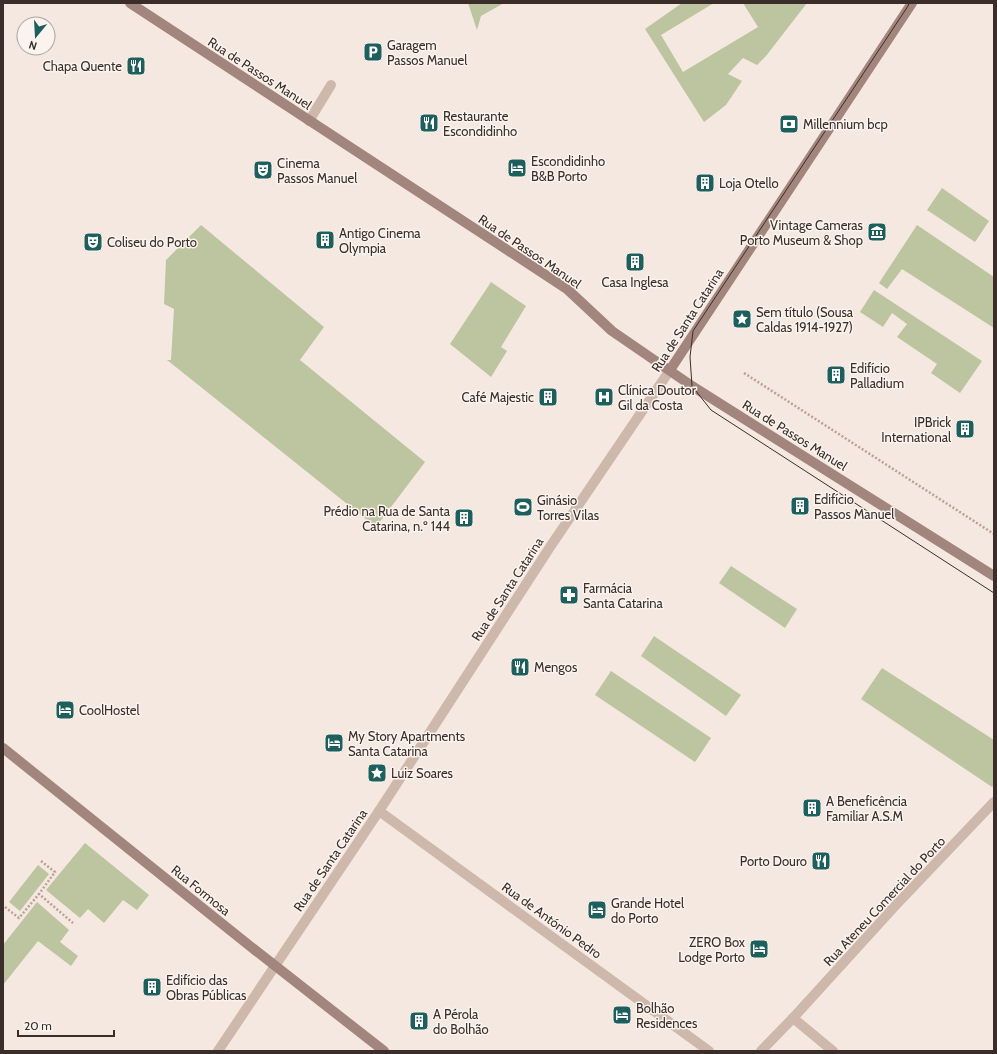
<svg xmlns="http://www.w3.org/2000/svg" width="997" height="1054" viewBox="0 0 997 1054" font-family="Cabin,sans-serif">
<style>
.green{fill:#bcc59f}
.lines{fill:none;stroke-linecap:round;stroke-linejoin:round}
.path{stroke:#baa095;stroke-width:2.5;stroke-dasharray:2 2;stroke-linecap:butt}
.lane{stroke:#ceb7ab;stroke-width:10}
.street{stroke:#ceb7ab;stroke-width:10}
.secondary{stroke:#a2857c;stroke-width:10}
.tram{stroke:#3b2e2a;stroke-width:1}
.labels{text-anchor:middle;stroke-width:3;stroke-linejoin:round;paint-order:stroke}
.poi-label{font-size:13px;fill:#3b2e2a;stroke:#fbf3ed;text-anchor:start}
.street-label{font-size:13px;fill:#3b2e2a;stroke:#fbf3ed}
</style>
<rect width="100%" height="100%" fill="#f4e8e0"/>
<g class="green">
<polygon points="468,3 504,3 481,16 477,30"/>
<polygon points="682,3 714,3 661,35 683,72 758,27 743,3 807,3 766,56 757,65 743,58 728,74 742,81 726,105 704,122 645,29"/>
<polygon points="942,188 989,221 975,242 927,210"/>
<polygon points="201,225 324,327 300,360 425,462 376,527 167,360 171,360 174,309 164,304 166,260"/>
<polygon points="917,225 994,277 994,328 902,269 887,289 879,283"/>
<polygon points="491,282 526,306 501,347 507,351 491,377 450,344"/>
<polygon points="874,290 982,361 960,393 931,373 937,364 897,337 907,324 892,313 883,327 860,312"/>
<polygon points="731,566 797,609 785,628 719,583"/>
<polygon points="654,636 741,695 726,716 641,656"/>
<polygon points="882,668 994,740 994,785 992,787 861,699"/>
<polygon points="611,671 711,738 695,762 595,695"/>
<polygon points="85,843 149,895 137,910 123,900 104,923 88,909 80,918 46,890"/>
<polygon points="38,865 49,874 20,911 9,902"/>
<polygon points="37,902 69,930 60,942 78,956 71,966 38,941 3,985 3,945"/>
</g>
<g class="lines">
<g class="path">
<polyline points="744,373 994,534"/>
<polyline points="41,861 55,872 39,894 73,923"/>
<polyline points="5,907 19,918 39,894"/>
</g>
<polyline class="lane" points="309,121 331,85"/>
<g class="street">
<polyline points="379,811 709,1051"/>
<polyline points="793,1018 833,1051"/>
<polyline points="218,1051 379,811 550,547 670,370"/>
<polyline points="761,1051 793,1018 895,906 994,802"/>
</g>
<g class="secondary">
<polyline points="130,3 567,289 612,331 692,386 994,576"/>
<polyline points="670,370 912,3"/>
<polyline points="3,748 255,950 384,1051"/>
</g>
<polyline class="tram" points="909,3 908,6 693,331 690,357 692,386 711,410 994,593"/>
</g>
<defs>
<symbol id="parking-square" viewBox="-11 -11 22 22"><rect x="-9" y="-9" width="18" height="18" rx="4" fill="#1d5f5c" stroke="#fbf3ed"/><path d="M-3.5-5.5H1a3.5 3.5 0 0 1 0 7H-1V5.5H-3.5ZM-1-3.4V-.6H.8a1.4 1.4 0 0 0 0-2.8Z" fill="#fff"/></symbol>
<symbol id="restaurant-square" viewBox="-11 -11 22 22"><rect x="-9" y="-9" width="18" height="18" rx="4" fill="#1d5f5c" stroke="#fbf3ed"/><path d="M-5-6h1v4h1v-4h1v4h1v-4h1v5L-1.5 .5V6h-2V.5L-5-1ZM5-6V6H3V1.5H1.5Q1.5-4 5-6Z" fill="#fff"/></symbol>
<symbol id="bank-square" viewBox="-11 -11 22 22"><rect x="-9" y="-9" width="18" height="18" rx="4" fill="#1d5f5c" stroke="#fbf3ed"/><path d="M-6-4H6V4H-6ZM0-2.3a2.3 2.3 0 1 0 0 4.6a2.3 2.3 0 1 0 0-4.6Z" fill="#fff"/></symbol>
<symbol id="hotel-square" viewBox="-11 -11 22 22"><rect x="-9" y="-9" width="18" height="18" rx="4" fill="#1d5f5c" stroke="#fbf3ed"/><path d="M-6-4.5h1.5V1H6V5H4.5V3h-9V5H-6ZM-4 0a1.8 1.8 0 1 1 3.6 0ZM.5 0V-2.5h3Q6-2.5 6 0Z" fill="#fff"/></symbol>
<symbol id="theatre-square" viewBox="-11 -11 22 22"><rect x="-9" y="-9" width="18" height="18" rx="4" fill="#1d5f5c" stroke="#fbf3ed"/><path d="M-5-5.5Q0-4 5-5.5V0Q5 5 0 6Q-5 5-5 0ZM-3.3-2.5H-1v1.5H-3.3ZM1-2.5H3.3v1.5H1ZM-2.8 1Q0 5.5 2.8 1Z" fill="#fff"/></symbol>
<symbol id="building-square" viewBox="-11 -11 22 22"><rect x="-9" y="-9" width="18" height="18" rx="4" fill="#1d5f5c" stroke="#fbf3ed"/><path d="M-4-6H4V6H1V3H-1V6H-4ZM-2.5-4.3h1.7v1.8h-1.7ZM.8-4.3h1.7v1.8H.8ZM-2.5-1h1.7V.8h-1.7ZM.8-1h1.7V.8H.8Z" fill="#fff"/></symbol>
<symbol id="museum-square" viewBox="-11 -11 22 22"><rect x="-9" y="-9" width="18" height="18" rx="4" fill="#1d5f5c" stroke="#fbf3ed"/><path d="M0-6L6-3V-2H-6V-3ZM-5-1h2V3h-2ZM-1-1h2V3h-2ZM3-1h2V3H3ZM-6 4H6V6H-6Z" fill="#fff"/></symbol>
<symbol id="sight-square" viewBox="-11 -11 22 22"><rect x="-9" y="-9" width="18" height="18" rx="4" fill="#1d5f5c" stroke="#fbf3ed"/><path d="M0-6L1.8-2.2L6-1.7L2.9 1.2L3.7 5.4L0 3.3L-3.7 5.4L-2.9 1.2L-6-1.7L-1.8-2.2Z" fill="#fff"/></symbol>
<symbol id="hospital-square" viewBox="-11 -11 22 22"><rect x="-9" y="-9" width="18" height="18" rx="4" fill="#1d5f5c" stroke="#fbf3ed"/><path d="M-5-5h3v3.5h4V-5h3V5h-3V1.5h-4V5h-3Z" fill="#fff"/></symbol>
<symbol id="stadium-square" viewBox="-11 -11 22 22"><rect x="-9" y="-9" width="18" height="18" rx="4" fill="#1d5f5c" stroke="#fbf3ed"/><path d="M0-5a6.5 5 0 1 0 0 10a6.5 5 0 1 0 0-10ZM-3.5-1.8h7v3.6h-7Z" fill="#fff"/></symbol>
<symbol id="pharmacy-square" viewBox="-11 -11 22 22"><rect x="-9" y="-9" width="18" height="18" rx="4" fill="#1d5f5c" stroke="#fbf3ed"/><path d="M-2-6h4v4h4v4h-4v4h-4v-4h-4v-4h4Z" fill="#fff"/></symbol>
</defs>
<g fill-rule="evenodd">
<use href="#parking-square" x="362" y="41" width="22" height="22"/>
<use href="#restaurant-square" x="125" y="55" width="22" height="22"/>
<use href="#restaurant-square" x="418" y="112" width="22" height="22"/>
<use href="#bank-square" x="778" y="113" width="22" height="22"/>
<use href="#hotel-square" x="506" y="157" width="22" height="22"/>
<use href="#theatre-square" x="252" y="159" width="22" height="22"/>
<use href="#building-square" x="694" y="172" width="22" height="22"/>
<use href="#museum-square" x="866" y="221" width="22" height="22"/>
<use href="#building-square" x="314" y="229" width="22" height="22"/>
<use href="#theatre-square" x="82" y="231" width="22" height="22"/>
<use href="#building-square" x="624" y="251" width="22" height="22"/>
<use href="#sight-square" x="731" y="308" width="22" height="22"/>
<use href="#building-square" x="825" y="364" width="22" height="22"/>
<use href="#building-square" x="537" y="386" width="22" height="22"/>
<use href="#hospital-square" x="593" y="386" width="22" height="22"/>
<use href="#building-square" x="954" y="418" width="22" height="22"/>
<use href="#building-square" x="789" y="495" width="22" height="22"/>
<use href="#stadium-square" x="512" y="496" width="22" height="22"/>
<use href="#building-square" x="453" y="507" width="22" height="22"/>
<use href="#pharmacy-square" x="558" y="584" width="22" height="22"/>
<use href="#restaurant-square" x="509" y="656" width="22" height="22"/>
<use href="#hotel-square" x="54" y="699" width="22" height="22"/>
<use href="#hotel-square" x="323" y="732" width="22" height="22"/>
<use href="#sight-square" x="366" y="762" width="22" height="22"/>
<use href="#building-square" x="801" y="797" width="22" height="22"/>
<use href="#restaurant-square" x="810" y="850" width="22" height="22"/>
<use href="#hotel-square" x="586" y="899" width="22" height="22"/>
<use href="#hotel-square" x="748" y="938" width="22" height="22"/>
<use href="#building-square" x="141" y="976" width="22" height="22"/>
<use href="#hotel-square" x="611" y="1004" width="22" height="22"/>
<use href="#building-square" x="408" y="1010" width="22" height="22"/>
</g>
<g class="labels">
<g class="poi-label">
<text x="387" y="50">Garagem<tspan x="387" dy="15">Passos Manuel</tspan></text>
<text x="122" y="71" text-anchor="end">Chapa Quente</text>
<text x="443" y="121">Restaurante<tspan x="443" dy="15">Escondidinho</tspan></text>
<text x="803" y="129">Millennium bcp</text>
<text x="531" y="166">Escondidinho<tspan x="531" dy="15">B&amp;B Porto</tspan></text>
<text x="277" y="168">Cinema<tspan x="277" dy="15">Passos Manuel</tspan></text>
<text x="719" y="188">Loja Otello</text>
<text x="863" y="230" text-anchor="end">Vintage Cameras<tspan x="863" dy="15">Porto Museum &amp; Shop</tspan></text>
<text x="339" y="238">Antigo Cinema<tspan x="339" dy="15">Olympia</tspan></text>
<text x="107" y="247">Coliseu do Porto</text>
<text x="635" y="287" text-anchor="middle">Casa Inglesa</text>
<text x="756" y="317">Sem título (Sousa<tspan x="756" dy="15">Caldas 1914-1927)</tspan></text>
<text x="850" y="373">Edifício<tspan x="850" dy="15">Palladium</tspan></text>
<text x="618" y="395">Clínica Doutor<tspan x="618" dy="15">Gil da Costa</tspan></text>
<text x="534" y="402" text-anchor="end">Café Majestic</text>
<text x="951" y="427" text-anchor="end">IPBrick<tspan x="951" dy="15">International</tspan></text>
<text x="814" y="504">Edifício<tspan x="814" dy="15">Passos Manuel</tspan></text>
<text x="537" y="505">Ginásio<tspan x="537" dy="15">Torres Vilas</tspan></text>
<text x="450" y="516" text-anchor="end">Prédio na Rua de Santa<tspan x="450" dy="15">Catarina, n.º 144</tspan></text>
<text x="583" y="593">Farmácia<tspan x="583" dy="15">Santa Catarina</tspan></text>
<text x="534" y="672">Mengos</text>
<text x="79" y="715">CoolHostel</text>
<text x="348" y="741">My Story Apartments<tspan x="348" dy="15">Santa Catarina</tspan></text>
<text x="391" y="778">Luiz Soares</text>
<text x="826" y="806">A Beneficência<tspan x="826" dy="15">Familiar A.S.M</tspan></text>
<text x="807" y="866" text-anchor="end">Porto Douro</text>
<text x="611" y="908">Grande Hotel<tspan x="611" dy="15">do Porto</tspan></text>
<text x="745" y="947" text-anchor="end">ZERO Box<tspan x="745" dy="15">Lodge Porto</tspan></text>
<text x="166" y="985">Edifício das<tspan x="166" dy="15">Obras Públicas</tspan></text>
<text x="636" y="1013">Bolhão<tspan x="636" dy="15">Residences</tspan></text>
<text x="433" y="1019">A Pérola<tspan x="433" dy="15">do Bolhão</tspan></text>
</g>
<g class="street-label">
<text transform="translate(260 73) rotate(33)" y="5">Rua de Passos Manuel</text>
<text transform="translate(530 251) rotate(34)" y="5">Rua de Passos Manuel</text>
<text transform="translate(687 320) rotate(-57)" y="5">Rua de Santa Catarina</text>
<text transform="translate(795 435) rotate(32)" y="5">Rua de Passos Manuel</text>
<text transform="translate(507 589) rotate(-57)" y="5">Rua de Santa Catarina</text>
<text transform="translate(330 860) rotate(-56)" y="5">Rua de Santa Catarina</text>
<text transform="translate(201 890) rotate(39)" y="5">Rua Formosa</text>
<text transform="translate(884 901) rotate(-47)" y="5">Rua Ateneu Comercial do Porto</text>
<text transform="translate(552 920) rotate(36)" y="5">Rua de António Pedro</text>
</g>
</g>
<rect width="997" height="1054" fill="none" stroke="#3b2e2a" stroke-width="8"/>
<g transform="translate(36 36) rotate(198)"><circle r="19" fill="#fbf3ed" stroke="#aea49f"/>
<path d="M0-3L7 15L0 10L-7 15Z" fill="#1d5f5c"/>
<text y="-6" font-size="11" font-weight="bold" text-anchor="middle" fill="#3b2e2a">N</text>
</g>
<path d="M18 1030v6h96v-6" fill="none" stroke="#3b2e2a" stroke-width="2"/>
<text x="24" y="1030" font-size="12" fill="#3b2e2a" stroke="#fbf3ed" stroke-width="3" paint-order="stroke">20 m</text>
</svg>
